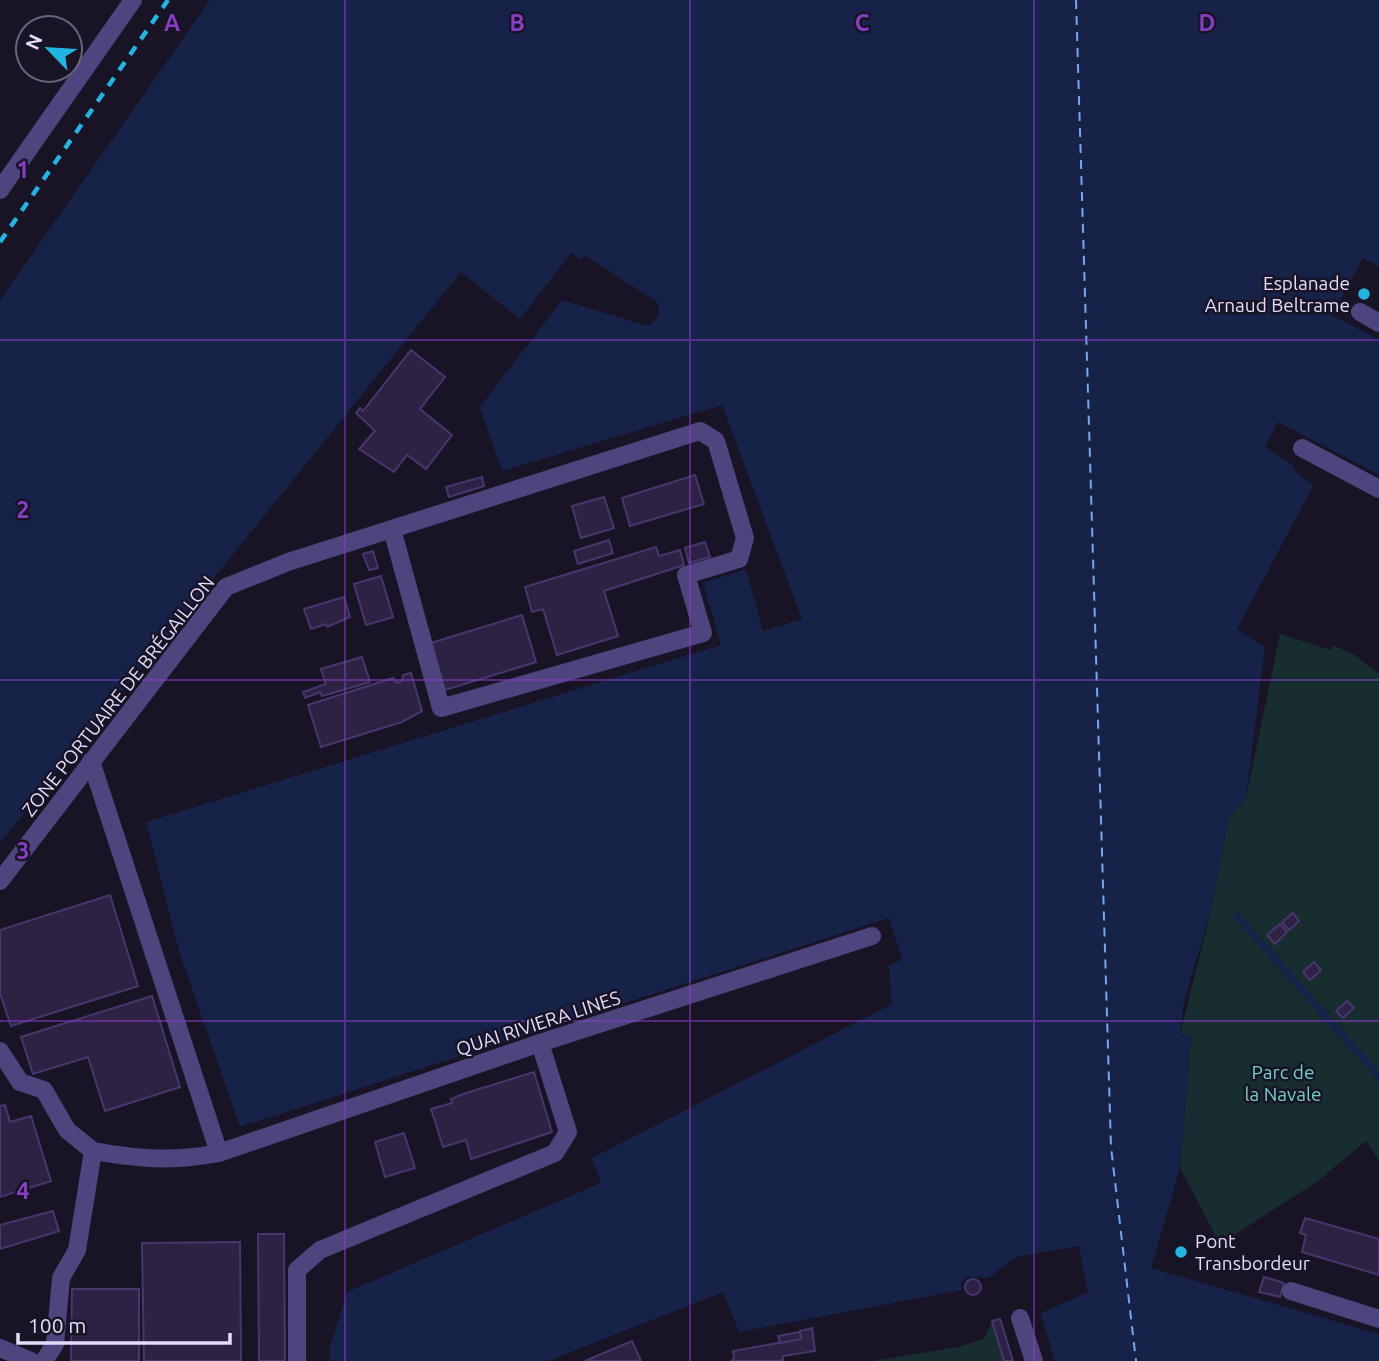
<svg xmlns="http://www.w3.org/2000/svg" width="1379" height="1361" viewBox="0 0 1379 1361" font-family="Ubuntu,sans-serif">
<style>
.green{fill:#172d2f}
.water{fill:#162247}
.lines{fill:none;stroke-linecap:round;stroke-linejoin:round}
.ferry{stroke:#78a7ed;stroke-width:2;stroke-dasharray:9 7;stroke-linecap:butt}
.building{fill:#2d2144;stroke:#48366d;stroke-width:2}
.minor{stroke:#4e447e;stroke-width:18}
.rail{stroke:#21b5e1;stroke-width:4.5;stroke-dasharray:10 9;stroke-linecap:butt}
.grid{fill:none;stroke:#863ec5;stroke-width:2;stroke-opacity:0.55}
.poi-dot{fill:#21b5e1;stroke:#191326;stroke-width:2.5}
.labels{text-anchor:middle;stroke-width:5;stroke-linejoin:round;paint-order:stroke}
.poi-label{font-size:19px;fill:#e4dcfa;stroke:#191326;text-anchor:end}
.street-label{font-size:19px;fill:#e4dcfa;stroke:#191326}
.park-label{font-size:19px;fill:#71d2c6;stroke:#191326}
.grid-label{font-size:23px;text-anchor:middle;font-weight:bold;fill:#863ec5;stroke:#191326;stroke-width:5;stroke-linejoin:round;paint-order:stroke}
</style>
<rect width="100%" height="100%" fill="#191326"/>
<g class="green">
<polygon points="1280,634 1331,650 1333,645 1353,654 1379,674 1379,1161 1366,1141 1318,1181 1220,1244 1180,1168 1191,1036 1180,1034 1211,911 1228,820 1246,798"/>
<polygon points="992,1321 1004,1361 872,1361 958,1347 984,1339"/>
</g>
<g class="water">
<path d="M210,0H1379V266L1363,258L1332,315L1379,340V475L1278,422L1265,447L1291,464L1296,472L1313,486L1237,629L1265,647L1246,798L1228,820L1211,911L1184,1001L1180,1034L1191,1036L1180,1168L1151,1268L1379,1334V1361H1055L1041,1313L1088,1292L1079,1246L1016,1257L988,1278L967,1277L961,1283L962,1290L739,1332L723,1292L548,1361H330V1347L347,1292L601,1183L592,1158L892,1004L889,966L902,959L889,918L240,1127L179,951L146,822L721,645L703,583L746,569L763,631L802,619L722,405L502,471L480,407L562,300L648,326C658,319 661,315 657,302L586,256L579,259L572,252L520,319L461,272L0,843V300Z"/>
<polygon points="1238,912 1379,1071 1379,1082 1233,917"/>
</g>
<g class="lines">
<polyline class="ferry" points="1076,0 1111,1147 1136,1361"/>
</g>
<g class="building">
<polygon points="411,350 445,377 420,409 452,435 426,469 407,455 394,472 359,449 375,431 356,413 360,408 363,411"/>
<polygon points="695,475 704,504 630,526 622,498"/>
<polygon points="482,477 484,486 449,497 446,487"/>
<polygon points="604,497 614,528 581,538 572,506"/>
<polygon points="609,540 613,553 578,564 574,551"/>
<polygon points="705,542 710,557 689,563 685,548"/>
<polygon points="656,547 659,556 680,550 684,565 604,591 618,636 557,655 543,609 532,612 525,587"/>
<polygon points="373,551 378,568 369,570 363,554"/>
<polygon points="381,576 393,617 366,625 354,584"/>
<polygon points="344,597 350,617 327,627 326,624 311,629 304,609"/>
<polygon points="522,615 536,662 445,690 431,643"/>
<polygon points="362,657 370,682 322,696 320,692 305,698 303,692 326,684 321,669"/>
<polygon points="411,673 422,711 402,722 321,747 308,705 393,678 397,683 402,681 403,675"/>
<polygon points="110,895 138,986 11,1026 0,993 0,930"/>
<polygon points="1293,913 1299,921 1289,930 1282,922"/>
<polygon points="1280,924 1287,932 1275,944 1267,935"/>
<polygon points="1314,962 1321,970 1310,980 1303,972"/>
<polygon points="152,996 180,1087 105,1111 88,1057 33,1074 21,1037"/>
<polygon points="1347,1001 1354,1008 1343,1018 1336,1011"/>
<polygon points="534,1072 552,1132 471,1159 466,1140 443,1147 431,1109 452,1103 451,1099 463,1094"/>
<polygon points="5,1105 10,1122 31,1116 51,1181 0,1197 0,1106"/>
<polygon points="404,1133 415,1168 385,1177 375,1142"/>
<polygon points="53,1211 59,1231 0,1249 0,1225"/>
<polygon points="1305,1218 1379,1239 1379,1275 1302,1252 1306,1235 1300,1233"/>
<polygon points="258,1234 284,1234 285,1361 259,1361"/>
<polygon points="240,1242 241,1361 144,1361 142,1243"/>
<polygon points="1264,1277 1284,1283 1280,1297 1259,1292"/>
<circle cx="973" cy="1287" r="8"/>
<polygon points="72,1289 139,1289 139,1361 71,1361"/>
<polygon points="1000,1319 1003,1328 1013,1361 1004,1361 992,1321"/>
<polygon points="812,1328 815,1351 783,1356 783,1360 775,1361 731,1361 734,1359 733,1351 801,1339 800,1331"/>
<polygon points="800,1332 801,1339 780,1343 778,1336"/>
<polygon points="632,1341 641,1361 585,1361 625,1344"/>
</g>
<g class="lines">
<g class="minor">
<polyline points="0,190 133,0"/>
<polyline points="1360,312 1379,323"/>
<polyline points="1302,448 1379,489"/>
<polyline points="91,761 219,1153"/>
<polyline points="0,881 226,587 288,562 700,431 716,441 745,538 739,559 686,575 703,633 441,708 392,529"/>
<polyline points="0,1051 20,1082 44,1090 67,1130 93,1151"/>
<polyline points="1291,1291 1379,1319"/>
<polyline points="1020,1318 1034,1361"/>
<polyline points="0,1348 31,1361"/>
<path d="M44,1361L55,1344L61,1278L77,1250L93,1151C140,1159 172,1162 219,1153L540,1043L872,936"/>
<polyline points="297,1361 297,1270 320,1250 555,1153 568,1132 540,1043"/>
</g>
<polyline class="rail" points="0,242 168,0"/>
</g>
<path class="grid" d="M345,0V1361M690,0V1361M1034,0V1361M0,340H1379M0,680H1379M0,1021H1379"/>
<g class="poi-dot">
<circle cx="1364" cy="294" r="7"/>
<circle cx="1181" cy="1252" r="7"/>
</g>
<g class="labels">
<g class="poi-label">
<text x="1350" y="290">Esplanade<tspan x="1350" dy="22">Arnaud Beltrame</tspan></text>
<text x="1195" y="1248" text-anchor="start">Pont<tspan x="1195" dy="22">Transbordeur</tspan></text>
</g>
<g class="street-label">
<text transform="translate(118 696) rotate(-52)" y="7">ZONE PORTUAIRE DE BRÉGAILLON</text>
<text transform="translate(538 1023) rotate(-18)" y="7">QUAI RIVIERA LINES</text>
</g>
<g class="park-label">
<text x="1283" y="1079">Parc de<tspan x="1283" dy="22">la Navale</tspan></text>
</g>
</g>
<g class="grid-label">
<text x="172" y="31">A</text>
<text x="517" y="31">B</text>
<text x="862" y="31">C</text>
<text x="1207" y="31">D</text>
<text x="23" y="178">1</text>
<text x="23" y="518">2</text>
<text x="23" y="859">3</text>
<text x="23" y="1199">4</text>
</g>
<g transform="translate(49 49) rotate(295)"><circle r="33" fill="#191326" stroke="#6a637b" stroke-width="2"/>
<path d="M0-5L12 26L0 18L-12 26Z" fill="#21b5e1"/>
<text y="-10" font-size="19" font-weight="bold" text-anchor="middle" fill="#e4dcfa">N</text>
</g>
<path d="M18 1333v10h212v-10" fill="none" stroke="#e4dcfa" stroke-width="3.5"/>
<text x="28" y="1333" font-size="21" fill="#e4dcfa" stroke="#191326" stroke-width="5" paint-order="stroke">100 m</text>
</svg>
